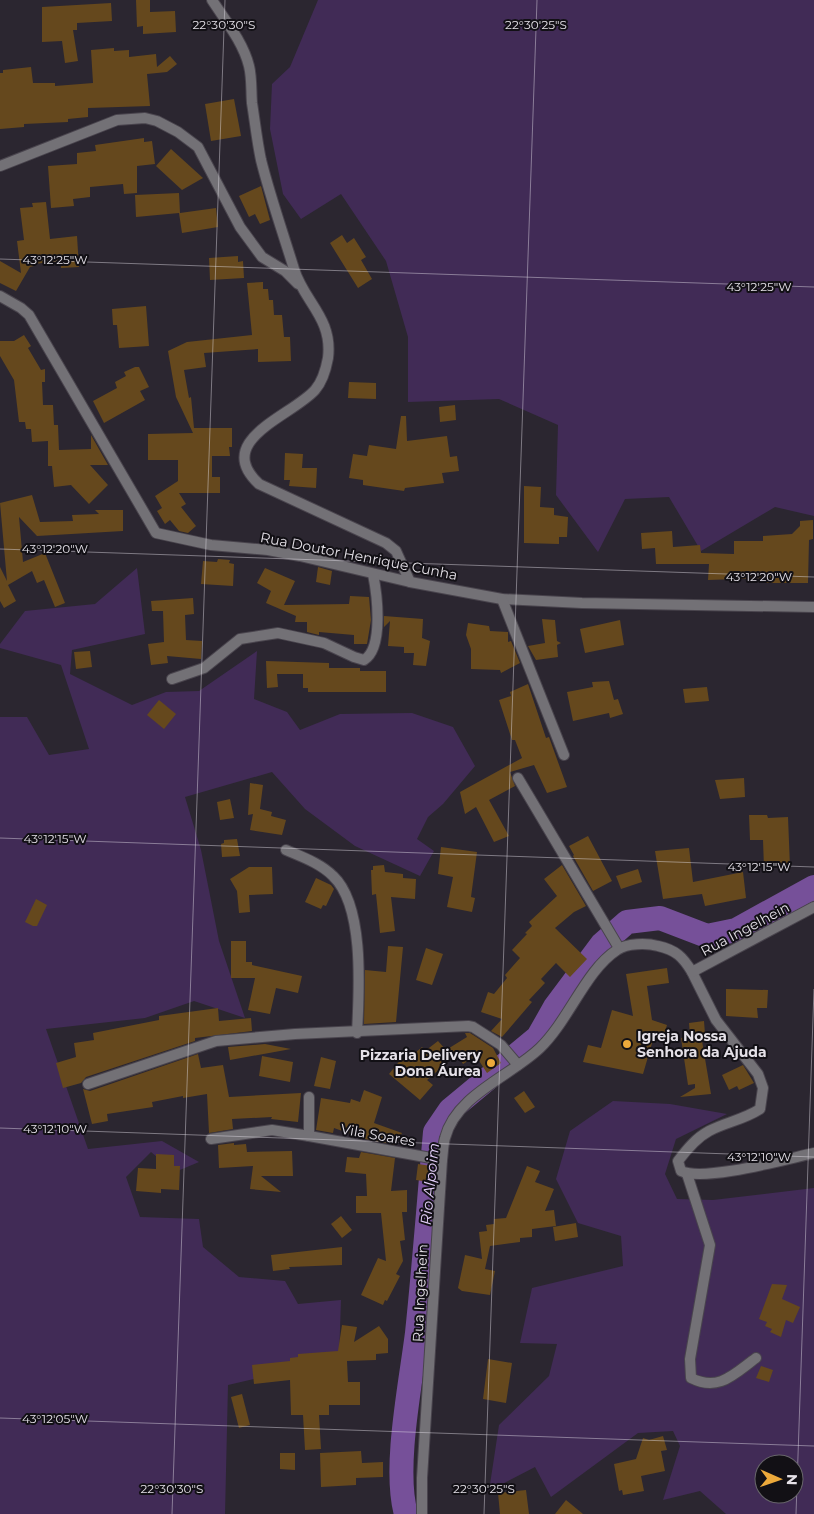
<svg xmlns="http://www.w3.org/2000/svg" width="814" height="1514" viewBox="0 0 814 1514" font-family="Montserrat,sans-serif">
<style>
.green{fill:#412b56;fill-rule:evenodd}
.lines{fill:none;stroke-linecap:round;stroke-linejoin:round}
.river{stroke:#765099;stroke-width:24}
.building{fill:#65481d}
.minor-casing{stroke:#49444d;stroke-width:12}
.minor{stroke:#737176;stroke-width:10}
.ticks{fill:none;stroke:#e5e1e8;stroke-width:1;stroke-opacity:0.45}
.poi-dot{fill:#eca93b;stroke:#121015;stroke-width:2}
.labels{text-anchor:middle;stroke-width:4;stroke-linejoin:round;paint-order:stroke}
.street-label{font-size:14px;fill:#e5e1e8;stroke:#121015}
.poi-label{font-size:14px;font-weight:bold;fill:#e5e1e8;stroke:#121015;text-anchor:start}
.water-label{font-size:15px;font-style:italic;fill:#e3cff8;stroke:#121015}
.ticks-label{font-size:12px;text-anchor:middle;fill:#e5e1e8;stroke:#121015;stroke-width:4;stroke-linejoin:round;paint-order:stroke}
</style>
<rect width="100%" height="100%" fill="#2b2630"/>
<g class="green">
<polygon points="318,0 814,0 814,516 775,507 701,551 669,497 625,499 598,552 556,495 558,425 499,399 408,402 408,337 386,261 341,194 301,219 283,194 270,129 272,84 290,67"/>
<polygon points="137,568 145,634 72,650 70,674 132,705 166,692 199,691 257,651 254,699 287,712 300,730 340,714 412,713 453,727 475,766 443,804 428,817 417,839 434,851 420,876 355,846 305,809 272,772 185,797 201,850 219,941 245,1018 194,1001 145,1018 46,1029 88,1149 162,1141 199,1162 175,1172 151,1152 126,1177 140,1217 199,1219 203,1247 239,1277 285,1281 298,1304 341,1300 339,1359 228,1385 225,1514 0,1514 0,717 27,717 49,755 89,749 61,665 0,648 0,644 25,611 95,604"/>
<path d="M613,1101L670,1104L727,1114L676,1139L665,1174L677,1199L713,1200L814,1188V1514H726L700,1491L663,1500L680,1446L673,1431L638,1433L551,1497L535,1467L489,1491L499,1425L549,1376L557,1344L520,1343L532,1288L623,1266L621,1236L578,1223L556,1179L570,1131ZM764,1464H794V1494H764Z"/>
</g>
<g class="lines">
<path class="river" d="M406,1514C393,1468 411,1382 417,1333C424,1266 429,1199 435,1132L450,1110L538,1037L555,1007L602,944L627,922L660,918L707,936L736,930L814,887"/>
</g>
<g class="building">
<polygon points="136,0 150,0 150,12 175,11 176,32 143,34 143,26 137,27"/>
<polygon points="111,3 112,21 77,23 77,30 73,30 78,61 65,63 62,41 42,42 42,7"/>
<polygon points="114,48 114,51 129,50 129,57 156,54 157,67 170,56 177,64 167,72 147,74 150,106 88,108 88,117 68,119 68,122 24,124 24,127 0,129 0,73 3,73 3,70 31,67 33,83 55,83 55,86 93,83 91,50"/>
<polygon points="234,99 241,136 211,141 205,104"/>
<polygon points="144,138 144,142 152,141 155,164 137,166 137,193 124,194 123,184 90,187 90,197 73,199 74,206 51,208 48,166 77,164 77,153 96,151 95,145"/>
<polygon points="171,149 203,178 182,190 156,166"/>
<polygon points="261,186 270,220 260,224 255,214 249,217 239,196"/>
<polygon points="179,193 180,213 216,208 218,227 182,233 179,213 136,217 135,195"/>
<polygon points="46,202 50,239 77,236 79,267 61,268 61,261 34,264 34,266 30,267 16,291 0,283 0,261 21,273 17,241 24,240 20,208 33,207 32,203"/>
<polygon points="342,235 347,243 354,238 366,257 361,260 372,279 358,288 330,243"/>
<polygon points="238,256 238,262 243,261 244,278 210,280 209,258"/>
<polygon points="263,282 263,289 268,289 269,300 273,300 274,315 282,315 284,337 290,337 291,361 258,362 258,349 204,353 206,367 184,370 189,398 191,397 194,428 232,428 232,447 229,447 230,456 212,456 212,477 220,477 220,493 179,493 186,504 181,507 196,526 188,533 179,531 170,520 165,524 157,511 162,508 155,496 178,481 178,460 148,460 148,434 193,433 176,397 168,351 187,342 252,335 247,283"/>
<polygon points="146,306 149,346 119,348 117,325 113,325 112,309"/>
<polygon points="24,335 31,346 28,348 41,370 45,369 45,382 42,382 43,405 53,405 54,425 58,425 59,450 91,449 91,435 108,465 90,465 108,485 89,504 71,485 54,487 52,466 48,466 48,441 32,442 31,429 26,429 25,422 19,422 14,380 0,356 0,341 14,341"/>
<polygon points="135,367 139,367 149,387 140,391 145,400 104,423 93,401 117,388 115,382 126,376 124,372"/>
<polygon points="349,382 376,383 376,399 348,398"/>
<polygon points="455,405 456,420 440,422 439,407"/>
<polygon points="401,416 406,416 407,441 447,436 450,457 457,456 459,471 442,473 444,483 405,488 404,491 363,485 363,480 349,478 353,454 367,456 369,445 396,449"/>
<polygon points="285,453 303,454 302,468 317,468 316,488 289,486 290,480 284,480"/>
<polygon points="524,486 541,487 540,507 554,508 554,515 568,517 567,537 559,537 559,544 524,543"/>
<polygon points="32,495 40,522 73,521 72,515 99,514 95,510 123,510 123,531 37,536 19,517 23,562 45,553 65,603 55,607 44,580 37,583 32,571 8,585 16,601 4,608 0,601 0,567 7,581 0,503"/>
<polygon points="813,520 813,539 809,540 808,583 766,583 766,578 708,580 709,564 656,564 655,548 642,549 641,533 672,531 673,547 700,545 701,553 734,554 734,541 763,541 763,536 792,534 800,526 800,521"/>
<polygon points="218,559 230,560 229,563 234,564 233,586 201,584 203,561 217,562"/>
<polygon points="318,567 332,571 330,585 316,582"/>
<polygon points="265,568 295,581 284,605 349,604 350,596 369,597 371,620 367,644 354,644 354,635 319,632 319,635 307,632 307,622 295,622 296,616 266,603 271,591 257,583"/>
<polygon points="193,598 194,614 185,615 186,640 202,641 201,659 167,656 168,663 151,665 148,644 164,642 163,611 152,611 151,601"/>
<polygon points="384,616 423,619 422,638 430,641 426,666 413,665 414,653 404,653 404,647 388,646 390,621 384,627"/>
<polygon points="542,619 555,620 557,641 561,643 557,645 558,657 536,660 528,646 545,643"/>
<polygon points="620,620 624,645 585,653 580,629"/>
<polygon points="468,623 489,626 490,631 508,632 508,642 511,641 520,663 501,673 500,670 471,669 471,649 466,635"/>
<polygon points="90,651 92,667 76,669 74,652"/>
<polygon points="266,661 329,663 329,668 360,668 360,671 386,671 386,692 308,692 308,688 303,688 303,674 277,674 278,687 267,688"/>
<polygon points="609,681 614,700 618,699 623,714 610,718 609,713 573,721 567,692 593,687 592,682"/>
<polygon points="528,684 546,738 549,737 567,787 547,793 534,765 510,772 515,786 489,800 509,836 494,842 476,807 465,814 460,792 522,758 515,740 512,740 499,700 511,696 510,692"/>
<polygon points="707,687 709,701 685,703 683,689"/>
<polygon points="159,700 176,714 164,729 147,715"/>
<polygon points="744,778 745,797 720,799 715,780"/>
<polygon points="250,783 263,785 260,809 272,812 271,816 286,820 282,835 250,830 253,814 248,815"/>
<polygon points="230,799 234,818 220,820 217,802"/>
<polygon points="749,815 767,815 768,818 788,817 790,867 764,868 763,840 750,840"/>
<polygon points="588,836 612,881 593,891 573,856 574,855 569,846"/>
<polygon points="237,839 240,856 222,857 221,844 224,843 224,840"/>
<polygon points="441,847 477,852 471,897 475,898 472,912 447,907 453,877 438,874"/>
<polygon points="689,848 693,882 743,872 746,898 705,906 702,894 663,899 655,851"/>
<polygon points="384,865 385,872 403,874 403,878 416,879 415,899 391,897 395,931 380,933 376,894 372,895 371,870 373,870 373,866"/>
<polygon points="562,865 586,906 574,912 555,928 587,959 570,977 556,963 541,979 545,983 529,1000 532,1002 502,1037 491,1031 502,1019 481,1012 488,992 494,994 507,978 505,975 520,958 512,950 527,934 525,933 532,926 529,922 557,896 544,879"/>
<polygon points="249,867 272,867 273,894 249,895 250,912 239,913 237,891 230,879"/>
<polygon points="638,869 642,882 621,889 616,876"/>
<polygon points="316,878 331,885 334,889 326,906 323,905 321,909 305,902"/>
<polygon points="36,899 47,905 37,926 33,926 25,922"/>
<polygon points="231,941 246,941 246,962 252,962 252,965 302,976 298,993 276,988 270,1014 248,1010 255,978 231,978"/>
<polygon points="388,946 403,947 396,1022 364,1024 365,970 386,972"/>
<polygon points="426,948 443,954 432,985 416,980"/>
<polygon points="667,968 669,983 647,986 652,1020 667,1025 664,1035 655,1033 643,1074 583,1062 588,1045 601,1048 612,1010 633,1016 626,974"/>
<polygon points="726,989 768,990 767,1008 757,1008 758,1018 726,1016"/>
<polygon points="218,1008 219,1021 251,1018 252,1031 195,1038 195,1041 86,1077 81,1083 63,1088 56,1063 76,1057 74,1043 94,1040 93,1033 159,1020 159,1016"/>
<polygon points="704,1021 705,1034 701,1035 711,1094 680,1097 695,1088 695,1084 688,1085 681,1038 690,1036 689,1023"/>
<polygon points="465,1033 470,1033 493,1048 501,1063 487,1073 476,1056 463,1064 457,1054 427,1080 433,1085 420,1100 389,1074 402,1058 406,1061 422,1047 425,1051 438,1041 446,1050 467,1037"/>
<polygon points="265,1044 291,1049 230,1060 228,1047"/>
<polygon points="198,1054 201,1068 223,1065 229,1097 301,1093 298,1122 271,1119 272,1117 232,1119 233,1129 209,1133 207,1094 183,1098 183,1096 152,1102 153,1107 107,1114 108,1121 92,1124 83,1089 90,1091"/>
<polygon points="262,1056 293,1062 290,1082 259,1076"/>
<polygon points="321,1057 336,1061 330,1089 314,1086"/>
<polygon points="743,1065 754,1083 739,1090 737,1086 729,1090 722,1075"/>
<polygon points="364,1090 382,1097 374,1123 402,1133 396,1145 365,1139 334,1128 333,1133 316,1130 321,1098 350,1103 351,1099 360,1102"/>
<polygon points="524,1091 535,1107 525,1113 514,1098"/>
<polygon points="234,1143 234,1145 246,1144 247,1152 292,1151 293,1176 261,1176 281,1192 250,1189 253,1166 219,1168 218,1145"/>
<polygon points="361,1152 395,1158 391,1191 407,1190 407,1212 402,1212 405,1240 400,1241 403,1261 396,1274 400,1276 387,1301 385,1300 383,1305 361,1295 378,1258 386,1261 381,1213 356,1213 356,1196 367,1196 366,1174 345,1172 347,1157 359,1158"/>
<polygon points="156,1154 174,1155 174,1166 180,1166 179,1190 161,1189 161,1193 136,1191 138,1168 156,1169"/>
<polygon points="418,1164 431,1166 429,1182 416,1180"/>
<polygon points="527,1166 540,1171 535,1182 554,1189 545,1211 554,1210 556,1226 532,1229 532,1237 520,1238 520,1242 490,1246 485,1269 495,1271 490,1295 462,1291 458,1288 465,1255 482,1259 479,1232 487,1231 486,1225 494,1224 494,1219 506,1218"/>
<polygon points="341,1216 352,1230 342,1238 331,1224"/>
<polygon points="576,1223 578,1237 555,1241 553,1227"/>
<polygon points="342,1247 342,1265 289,1267 290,1269 273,1271 271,1255"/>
<polygon points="772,1284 787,1285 782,1299 800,1307 793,1323 786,1320 781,1337 770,1332 772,1329 765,1326 767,1322 759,1319"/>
<polygon points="342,1325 357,1327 354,1342 379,1326 388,1339 388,1353 376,1354 376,1360 347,1361 348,1382 360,1382 360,1405 329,1405 329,1415 319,1415 321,1449 305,1450 303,1415 291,1415 290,1380 254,1384 252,1365 290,1361 290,1358 298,1357 298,1354 338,1351"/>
<polygon points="488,1359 512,1363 506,1403 483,1399"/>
<polygon points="761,1366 773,1370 769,1382 756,1378"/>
<polygon points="242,1394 250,1425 239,1428 231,1397"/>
<polygon points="663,1436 667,1450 661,1451 665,1471 641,1476 644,1491 623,1495 622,1490 619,1491 614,1464 636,1459 643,1438 649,1440"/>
<polygon points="361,1451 362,1463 383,1462 383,1477 356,1478 356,1485 321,1487 320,1453"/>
<polygon points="280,1453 295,1453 295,1470 280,1469"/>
<polygon points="526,1490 529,1514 500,1514 498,1493"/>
<polygon points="566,1500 583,1514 555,1514"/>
</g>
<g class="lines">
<defs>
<g id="minor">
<path d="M212,0C225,20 243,42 249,66C252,78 251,91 252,103C255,122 257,141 261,160C270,196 283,233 294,269C304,302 333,318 328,358C326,369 322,382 315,390C292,416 212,440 259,484L386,543L396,551L410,582"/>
<polyline points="0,166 117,120 145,118 157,121 178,132 198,147 240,227 262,257 285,271 298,284"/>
<polyline points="0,296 21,308 29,315 156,533 211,545 268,550 300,556 410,582 502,599 582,603 814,607"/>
<polyline points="502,599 564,755"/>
<path d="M172,679L204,668L240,639L278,633L324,643L354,657L364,660C384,648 377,594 373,574"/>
<polyline points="518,778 619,948"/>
<path d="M286,850C302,857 320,863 333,876C365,906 359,992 357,1033"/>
<path d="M692,972L716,1020L758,1074L763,1088L760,1109C743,1120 726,1122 709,1131C696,1138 687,1149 678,1161L681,1171C704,1182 786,1159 814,1153"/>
<polyline points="88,1084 216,1041 295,1034 468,1026 473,1027 501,1045 518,1065"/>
<polyline points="309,1097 309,1136 442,1160"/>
<polyline points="211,1139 272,1130 309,1136"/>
<path d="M687,1174L710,1245L690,1359L691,1378C719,1392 734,1374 756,1358"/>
<path d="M422,1514V1478L442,1160C443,1153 443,1145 445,1138C456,1095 511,1076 540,1048C569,1020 586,970 617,950C627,943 647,943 658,946C676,950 683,957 692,972L814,907"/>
</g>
</defs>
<use href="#minor" class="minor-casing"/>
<use href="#minor" class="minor"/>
</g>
<path class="ticks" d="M0,259L814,287M0,549L814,577M0,838L814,867M0,1128L814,1157M0,1418L814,1446M172,1514L225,0M484,1514L537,0M796,1514L814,989"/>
<g class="poi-dot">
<circle cx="627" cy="1044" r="5"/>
<circle cx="491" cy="1063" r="5"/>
</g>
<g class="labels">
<g class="street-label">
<text transform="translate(359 556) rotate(11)" y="5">Rua Doutor Henrique Cunha</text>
<text transform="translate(745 929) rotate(-28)" y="5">Rua Ingelhein</text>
<text transform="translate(378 1135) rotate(10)" y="5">Vila Soares</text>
<text transform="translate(420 1293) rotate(-87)" y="5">Rua Ingelhein</text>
</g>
<g class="poi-label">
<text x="637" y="1041">Igreja Nossa<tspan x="637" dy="16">Senhora da Ajuda</tspan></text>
<text x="481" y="1060" text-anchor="end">Pizzaria Delivery<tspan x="481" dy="16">Dona Áurea</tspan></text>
</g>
<g class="water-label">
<text transform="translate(430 1184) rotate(-84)" y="5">Rio Alpoim</text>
</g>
</g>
<g class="ticks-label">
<text x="224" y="29">22°30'30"S</text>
<text x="536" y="29">22°30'25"S</text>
<text x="55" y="264">43°12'25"W</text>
<text x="759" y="291">43°12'25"W</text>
<text x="55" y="553">43°12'20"W</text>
<text x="759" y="581">43°12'20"W</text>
<text x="55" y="843">43°12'15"W</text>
<text x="759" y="871">43°12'15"W</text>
<text x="55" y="1133">43°12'10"W</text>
<text x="759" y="1161">43°12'10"W</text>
<text x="55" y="1423">43°12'05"W</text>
<text x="172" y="1493">22°30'30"S</text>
<text x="484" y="1493">22°30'25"S</text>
</g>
<g transform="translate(779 1479) rotate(92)"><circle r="24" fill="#121015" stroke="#666469"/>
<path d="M0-4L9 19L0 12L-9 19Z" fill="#eca93b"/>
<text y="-8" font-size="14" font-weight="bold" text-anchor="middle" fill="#e5e1e8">N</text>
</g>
</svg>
